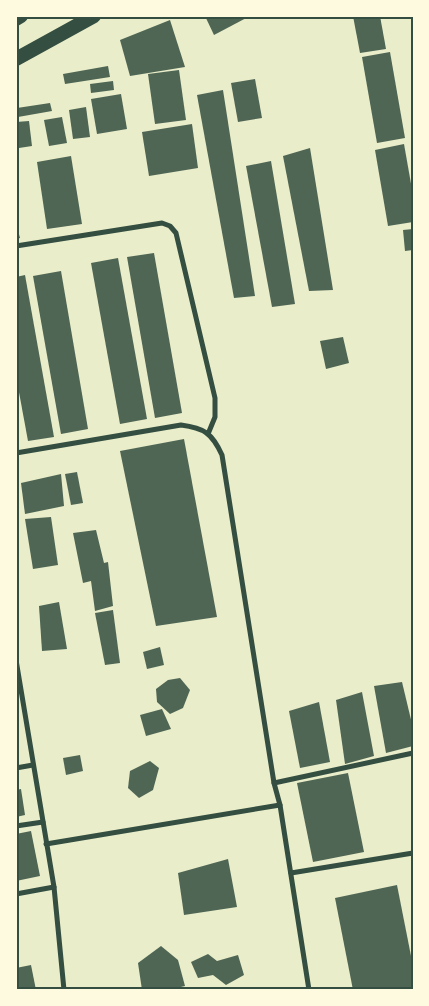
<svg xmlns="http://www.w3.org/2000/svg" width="429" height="1006" viewBox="0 0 429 1006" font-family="'Space Grotesk',sans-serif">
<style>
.building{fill:#4f6655}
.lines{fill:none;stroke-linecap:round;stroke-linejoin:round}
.minor{stroke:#344e41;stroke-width:5}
.trunk{stroke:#344e41;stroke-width:14}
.neatline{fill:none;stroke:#344e41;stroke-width:2}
</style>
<rect width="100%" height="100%" fill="#e9edc9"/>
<g class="building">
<polygon points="205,16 250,16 214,35"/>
<polygon points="353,16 380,16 386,49 360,53"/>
<polygon points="170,20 185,67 130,76 120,40"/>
<polygon points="390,52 405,138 377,143 362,57"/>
<polygon points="108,66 110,77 65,84 63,74"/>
<polygon points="179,70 186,120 155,124 148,74"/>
<polygon points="255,79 262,118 238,122 231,83"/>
<polygon points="113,81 114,90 91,93 90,84"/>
<polygon points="223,90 255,296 234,298 197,95"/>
<polygon points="121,94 127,129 97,134 91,99"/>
<polygon points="50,103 52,111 18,117 17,108"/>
<polygon points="86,107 90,137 73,139 69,110"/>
<polygon points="62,117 67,143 49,146 44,120"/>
<polygon points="29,121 32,146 19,148 16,122"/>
<polygon points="192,124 198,168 149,176 142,132"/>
<polygon points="404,144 413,195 413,222 388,226 375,150"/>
<polygon points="310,148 333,290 309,291 283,156"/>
<polygon points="71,156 82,224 47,229 37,162"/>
<polygon points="271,161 295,304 272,307 246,166"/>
<polygon points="16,223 20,238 16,239"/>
<polygon points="413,229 413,250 405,251 403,230"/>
<polygon points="154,253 182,413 155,418 127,257"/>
<polygon points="118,258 147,419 120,424 91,263"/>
<polygon points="61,271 88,429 61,434 33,276"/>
<polygon points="25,275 54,437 28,441 16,376 16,277"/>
<polygon points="343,337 349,363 326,369 320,341"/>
<polygon points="184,439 217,617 156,626 120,451"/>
<polygon points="77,472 83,503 71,505 65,474"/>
<polygon points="61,474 64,506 25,514 21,483"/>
<polygon points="51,517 58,565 33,569 25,519"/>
<polygon points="96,530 104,563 108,562 113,606 95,611 91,581 83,583 73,533"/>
<polygon points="59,602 67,649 42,651 39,606"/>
<polygon points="113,610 120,663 105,665 95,613"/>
<polygon points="160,647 164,665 147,669 143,652"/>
<polygon points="180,678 190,690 183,708 170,714 157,702 156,689 168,680"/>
<polygon points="402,682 413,728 413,746 386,753 374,686"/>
<polygon points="362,692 374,756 345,764 336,700"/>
<polygon points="319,702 330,762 300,768 289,711"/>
<polygon points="162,709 171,729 146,736 140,715"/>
<polygon points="80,755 83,771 66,775 63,758"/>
<polygon points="150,761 159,768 153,790 139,798 128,788 130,771"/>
<polygon points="348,773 364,852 313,862 297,783"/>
<polygon points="21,789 25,815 16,817 16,790"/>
<polygon points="31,831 40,876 16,881 16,834"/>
<polygon points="228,859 237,907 184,915 178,873"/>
<polygon points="397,885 413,966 413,990 353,990 335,898"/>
<polygon points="161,946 178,960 185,986 168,990 142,990 138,963"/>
<polygon points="208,954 217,961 238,955 244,975 226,985 213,975 198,978 191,962"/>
<polygon points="31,965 36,990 16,990 16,968"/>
</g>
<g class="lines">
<g class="minor">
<polyline points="16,246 162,223 170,226 176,233 215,398 215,417 208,434"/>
<path d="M16,453L181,425C204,428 212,433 222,455L274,783L280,805L309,990"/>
<polyline points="16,660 54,887 64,990"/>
<polyline points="16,768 33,765"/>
<polyline points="274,783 413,753"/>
<polyline points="16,826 43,822"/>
<polyline points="46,844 280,805"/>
<polyline points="291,873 413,853"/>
<polyline points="16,894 54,887"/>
</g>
<g class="trunk">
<polyline points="16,19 21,16"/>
<polyline points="16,59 94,16"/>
</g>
</g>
<rect width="429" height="1006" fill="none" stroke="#fefae0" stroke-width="35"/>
<rect x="18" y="18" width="394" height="970" class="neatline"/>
</svg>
